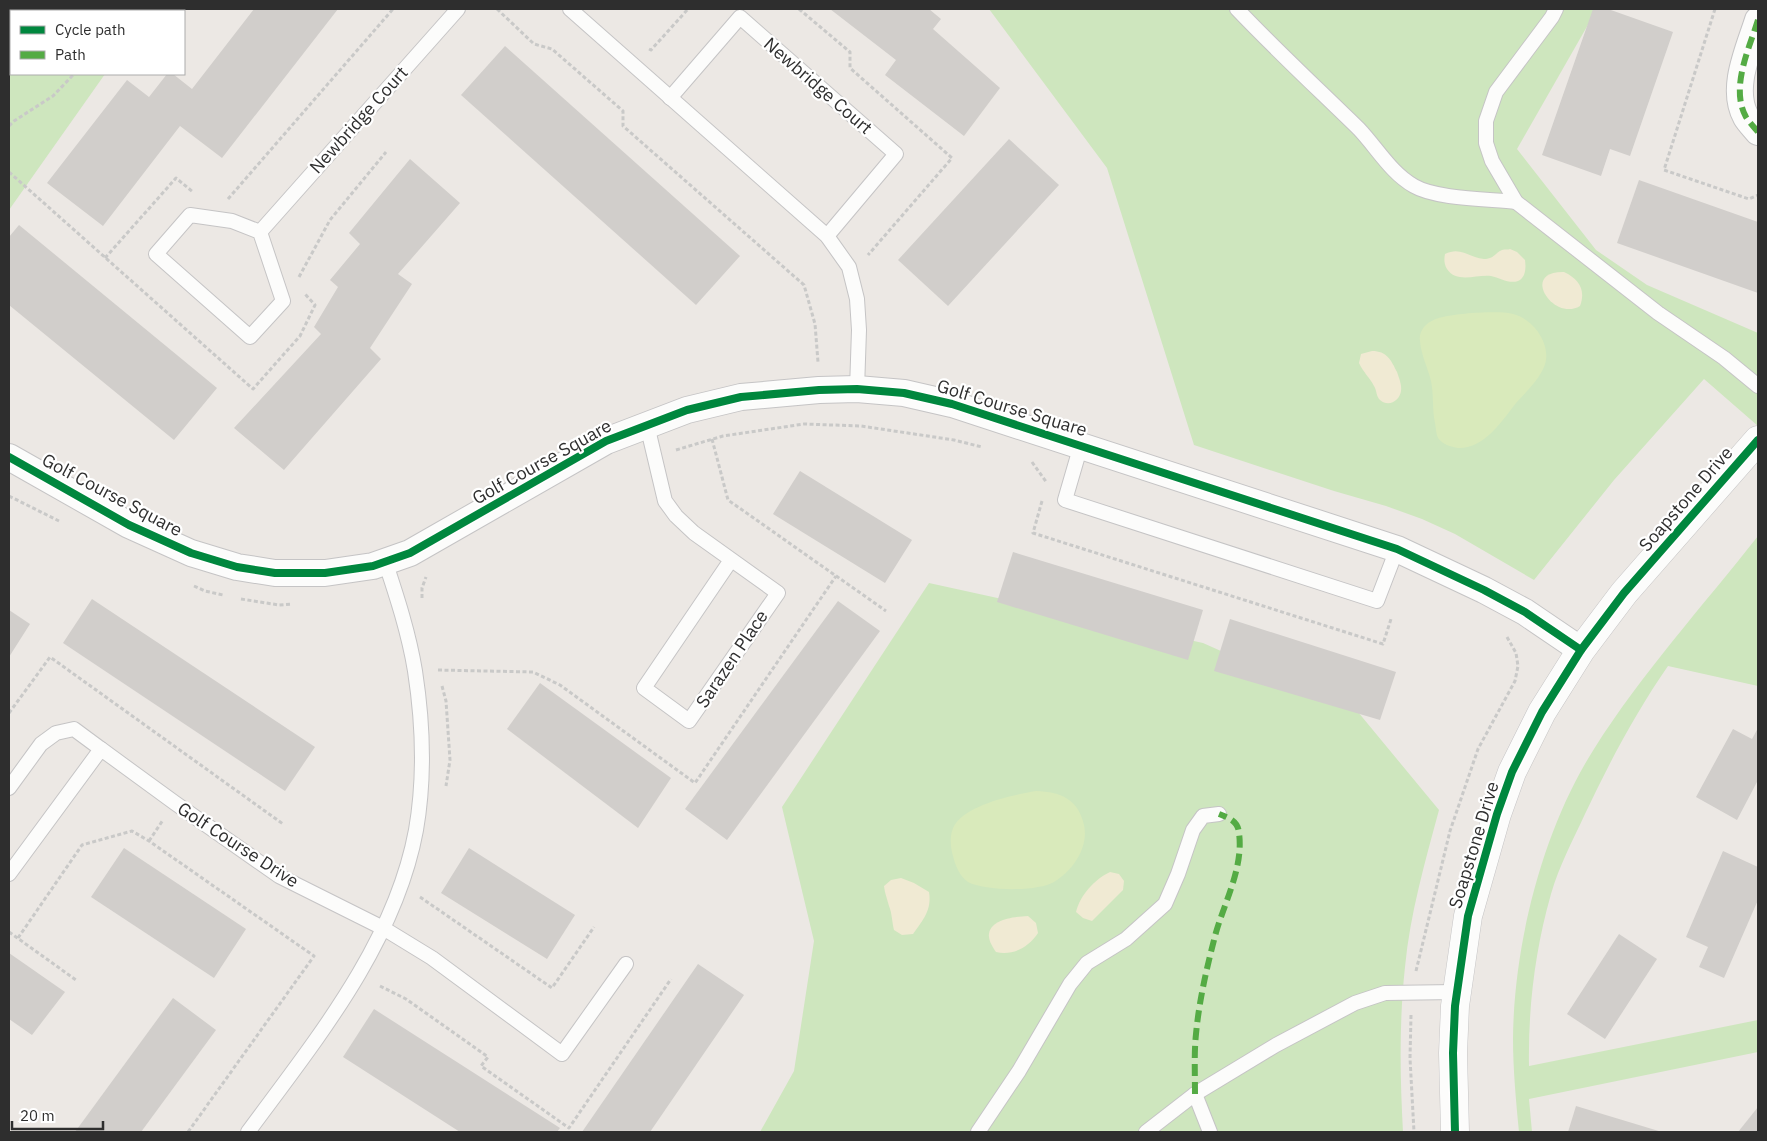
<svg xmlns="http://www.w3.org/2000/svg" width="1767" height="1141" viewBox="0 0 1767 1141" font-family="'IBM Plex Sans',sans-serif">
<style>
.green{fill:#cee6be}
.sand{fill:#f0ead3}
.pitch{fill:#d9eabb}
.building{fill:#d1cecb}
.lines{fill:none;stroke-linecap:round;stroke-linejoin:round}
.service-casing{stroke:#c5c4c5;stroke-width:16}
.minor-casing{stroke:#c5c4c5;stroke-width:28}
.tertiary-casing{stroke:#c5c4c5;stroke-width:29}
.path{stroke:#c9c9c8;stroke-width:3;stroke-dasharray:4 2.5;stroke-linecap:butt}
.service{stroke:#fcfcfb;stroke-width:14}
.minor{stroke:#fcfcfb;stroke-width:26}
.tertiary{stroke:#fcfcfb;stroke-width:28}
.quiet{stroke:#54ab44;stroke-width:6;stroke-dasharray:12 6;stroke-linecap:butt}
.cycleway-casing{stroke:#fff;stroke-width:11}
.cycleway{stroke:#00873e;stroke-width:8}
.labels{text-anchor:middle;stroke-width:4.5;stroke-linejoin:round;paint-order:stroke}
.street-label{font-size:18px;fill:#2e2e2e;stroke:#fff}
</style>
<rect width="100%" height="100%" fill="#ece8e4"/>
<g class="green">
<polygon points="9,9 141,9 144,11 11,11 11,74 105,74 9,210"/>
<polygon points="989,9 1597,9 1517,149 1596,250 1647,285 1758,333 1758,426 1704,379 1614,480 1534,580 1455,534 1422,519 1386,506 1334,491 1194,445 1107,168"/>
<path d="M1758,536V686L1668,666C1636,712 1609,763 1585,814C1573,840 1559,866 1551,894C1535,950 1528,1008 1529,1066L1758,1020V1052L1529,1099L1532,1132H1519C1516,1101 1513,1069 1513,1038C1514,943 1543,829 1594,749C1642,673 1703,606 1758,536Z"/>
<path d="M929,583L1203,643L1358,712L1439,810C1425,862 1410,914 1405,967C1399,1023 1400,1077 1403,1132H760L794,1071L814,941L782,807Z"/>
</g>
<g class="sand">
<path d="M1510,249L1517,252L1525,260C1526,267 1526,278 1518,281C1509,284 1500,278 1491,276C1477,274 1457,284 1447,269C1444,264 1444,259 1445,254C1461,246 1469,258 1484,259C1494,259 1495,253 1502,250C1505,249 1508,250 1510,249Z"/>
<path d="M1564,272C1579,279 1586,290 1580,306C1554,322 1519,271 1564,272Z"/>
<path d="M1372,351C1387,351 1391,360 1397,372C1399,378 1402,385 1401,391C1400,400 1389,408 1380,400C1376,396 1377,391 1374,386C1370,378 1363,372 1359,363L1361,354Z"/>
<path d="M1110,872L1119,874L1124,881L1123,890L1092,921L1083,918L1076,912C1080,895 1095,879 1110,872Z"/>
<path d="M901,878L914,883L929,892C932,910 923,920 913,934L902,935L894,930C892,922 892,913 889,906C887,898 885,894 884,886L891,880Z"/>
<path d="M1028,916L1036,923L1038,933C1029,947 1013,956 996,952C975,924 1005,917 1028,916Z"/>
</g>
<g class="pitch">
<polygon points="9,9 47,9 45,11 11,11 11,52 9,55"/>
<path d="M1471,313C1484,313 1499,311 1513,314C1534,319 1553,346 1544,367C1538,381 1526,392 1516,403C1502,421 1484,449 1458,448C1451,447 1442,444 1438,438C1436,434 1436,428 1435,423C1432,409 1434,395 1431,381C1428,368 1421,355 1420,341C1419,336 1421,331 1424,327C1434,315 1457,315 1471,313Z"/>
<path d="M1036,791C1061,792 1078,799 1084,825C1089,847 1073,871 1054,882C1037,892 985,891 968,882C960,877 955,865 953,856C950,846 949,832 956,823C971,804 1013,795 1036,791Z"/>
</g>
<g class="building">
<polygon points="254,9 338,9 222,158 180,126 103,226 47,183 127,80 149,97 167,74 173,74 192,89"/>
<polygon points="830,9 929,9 941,19 933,29 1000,88 964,136 885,75 896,60"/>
<polygon points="1593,9 1608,9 1673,32 1630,156 1610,149 1601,176 1542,155"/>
<polygon points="505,46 740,256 696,305 461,95"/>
<polygon points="1009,139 1059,185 948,306 898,260"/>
<polygon points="410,159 460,203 398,274 412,284 370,348 381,359 284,470 234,428 321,334 314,327 338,287 330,280 360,244 349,233"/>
<polygon points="1639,180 1758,222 1758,293 1617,243"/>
<polygon points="19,225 217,388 174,440 9,305 9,237"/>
<polygon points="800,471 912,540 885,583 773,514"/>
<polygon points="1013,552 1203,610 1188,660 997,602"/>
<polygon points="92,599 315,747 285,791 63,643"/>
<polygon points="838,601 880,631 727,840 685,809"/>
<polygon points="9,610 30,624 9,657"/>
<polygon points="1230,619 1396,672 1380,720 1214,671"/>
<polygon points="540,683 671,778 638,828 507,729"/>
<polygon points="1758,728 1758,780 1737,820 1696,797 1733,729 1752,739"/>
<polygon points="124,848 246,929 214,978 91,897"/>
<polygon points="469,848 575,915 547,959 441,893"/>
<polygon points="1723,851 1758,867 1758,900 1724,978 1699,967 1708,947 1686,937"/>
<polygon points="1619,934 1657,959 1605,1039 1567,1014"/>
<polygon points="9,953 65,992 32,1035 9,1019"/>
<polygon points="698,964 744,995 650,1132 582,1132"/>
<polygon points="173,998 216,1030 141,1132 75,1132"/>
<polygon points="374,1009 560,1128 557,1132 460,1132 343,1057"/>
<polygon points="1576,1106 1662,1132 1568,1132"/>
<polygon points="1758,1107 1758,1132 1738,1132"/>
</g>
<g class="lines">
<defs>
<g id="service">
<polyline points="570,9 827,236 849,267 857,299 859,330 857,389"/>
<path d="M1237,9C1276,50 1318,89 1359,129C1377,148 1391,173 1414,186C1436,199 1489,199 1516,202"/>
<polyline points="1556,9 1552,17 1496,92 1486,121 1486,143 1492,161 1516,202 1658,313 1724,358 1758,386"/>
<polyline points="670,98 740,17 896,154 827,236"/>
<polygon points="190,215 232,221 260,232 283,301 250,337 156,254"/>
<polyline points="260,232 458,9"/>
<polyline points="647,425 665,501 676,516 694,533 778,593 689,721 644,688 731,560"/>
<polyline points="1081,445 1065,500 1377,601 1397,549"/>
<polyline points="9,788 41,744 56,733 74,729 101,749"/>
<polyline points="9,874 101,749 175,803 279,876 383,928 432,958 562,1054 626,964"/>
<polyline points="1195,1094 1210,1132"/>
<path d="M248,1132C315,1041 395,944 416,830C425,778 423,723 415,671C409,634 397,597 385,561"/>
<polyline points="978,1132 1019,1071 1070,984 1087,963 1126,939 1165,904 1178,874 1193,830 1203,816 1219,814"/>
<polyline points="1146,1132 1195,1094 1276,1045 1355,1003 1385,993 1456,992"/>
</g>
<g id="minor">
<path d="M1758,20C1749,49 1730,88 1746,117C1749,122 1754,127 1758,132"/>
<polyline points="9,457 129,525 191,553 237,567 275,573 325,573 373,566 410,553 606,441 687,410 741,397 819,390 857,389 904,393 952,404 1397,549 1484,590 1525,612 1581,650"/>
</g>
<polyline id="tertiary" points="1455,1132 1453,1053 1455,1006 1468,916 1497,814 1512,772 1542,712 1581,650 1624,593 1758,440"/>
</defs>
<use href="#service" class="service-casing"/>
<use href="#minor" class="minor-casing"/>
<use href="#tertiary" class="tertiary-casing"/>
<g class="path">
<polyline points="497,9 534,44 552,49 623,111 623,126 804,285 815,324 818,362"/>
<polyline points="799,9 850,52 850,68 952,158 868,255"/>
<polyline points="1715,9 1664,170 1749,199 1758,195"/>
<polyline points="169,11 174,9"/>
<polyline points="649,49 651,50 688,9"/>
<polyline points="9,126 14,121 53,96 74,74"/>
<polyline points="9,172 253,389 300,336 315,305 305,294"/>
<polyline points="228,199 393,9"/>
<polyline points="105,258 176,178 193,192"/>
<polyline points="299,277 330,220 386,152"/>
<polyline points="712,439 728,500 886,611"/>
<polyline points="676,450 723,436 804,424 861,426 954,440 982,447"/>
<polyline points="1032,462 1047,483"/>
<polyline points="9,496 59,521"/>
<polyline points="1042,501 1033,533 1383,644 1391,619"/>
<polyline points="194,586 205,591 223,595"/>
<polyline points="422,598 422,588 426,577"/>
<polyline points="241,599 279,605 292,604"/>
<polyline points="438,670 533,672 560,685 695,783 836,576"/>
<polyline points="442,686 446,701 450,760 446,786"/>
<polyline points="9,713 50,657 283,824"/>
<polyline points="149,841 163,820"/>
<polyline points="420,897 552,988 594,927"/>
<polyline points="9,932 76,980"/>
<polyline points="18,938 82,845 132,831 149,841 314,956 188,1132"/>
<polyline points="1416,971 1450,831 1478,749 1515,681 1518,666 1516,653 1507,637"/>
<polyline points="380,986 406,999 488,1057 481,1066 569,1128 671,979"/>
<polyline points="1411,1015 1410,1058 1414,1132"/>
</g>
<use href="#service" class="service"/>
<use href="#minor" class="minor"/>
<use href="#tertiary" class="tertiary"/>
<g class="quiet">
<path d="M1758,20C1749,49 1730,88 1746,117C1749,122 1754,127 1758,132"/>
<path d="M1195,1094C1195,1074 1194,1053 1196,1034C1199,1002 1206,971 1214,940C1222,906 1244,870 1239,833C1238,821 1229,818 1219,814"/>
</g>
<defs>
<g id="cycleway">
<polyline points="9,457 129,525 191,553 237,567 275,573 325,573 373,566 410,553 606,441 687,410 741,397 819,390 857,389 904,393 952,404 1397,549 1484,590 1525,612 1581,650"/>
<polyline points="1455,1132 1453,1053 1455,1006 1468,916 1497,814 1512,772 1542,712 1581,650 1624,593 1758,440"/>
</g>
</defs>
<use href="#cycleway" class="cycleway-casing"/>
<use href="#cycleway" class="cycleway"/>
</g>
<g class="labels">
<g class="street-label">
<text transform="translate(818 86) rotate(41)" y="6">Newbridge Court</text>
<text transform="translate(359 120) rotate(-48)" y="6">Newbridge Court</text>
<text transform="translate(1012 408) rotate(17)" y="6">Golf Course Square</text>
<text transform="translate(542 462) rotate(-29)" y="6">Golf Course Square</text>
<text transform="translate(112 495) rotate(28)" y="6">Golf Course Square</text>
<text transform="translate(1686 499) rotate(-49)" y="6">Soapstone Drive</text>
<text transform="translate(732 659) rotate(-56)" y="6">Sarazen Place</text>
<text transform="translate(238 845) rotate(33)" y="6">Golf Course Drive</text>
<text transform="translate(1474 845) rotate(-73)" y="6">Soapstone Drive</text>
</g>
</g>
<rect width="1767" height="1141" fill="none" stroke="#2e2e2e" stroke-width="20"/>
<rect x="10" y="10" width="175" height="65" fill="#ffffff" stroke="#ababab"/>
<rect x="20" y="26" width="25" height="8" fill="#00873e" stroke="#ababab"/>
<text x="55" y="35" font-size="15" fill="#2e2e2e">Cycle path</text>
<rect x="20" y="51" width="25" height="8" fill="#54ab44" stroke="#ababab"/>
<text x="55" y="60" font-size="15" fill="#2e2e2e">Path</text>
<path d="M12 1121v8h91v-8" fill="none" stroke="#2e2e2e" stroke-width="2.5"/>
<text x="20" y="1121" font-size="15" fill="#2e2e2e" stroke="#ffffff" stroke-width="4" paint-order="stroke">20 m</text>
</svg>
